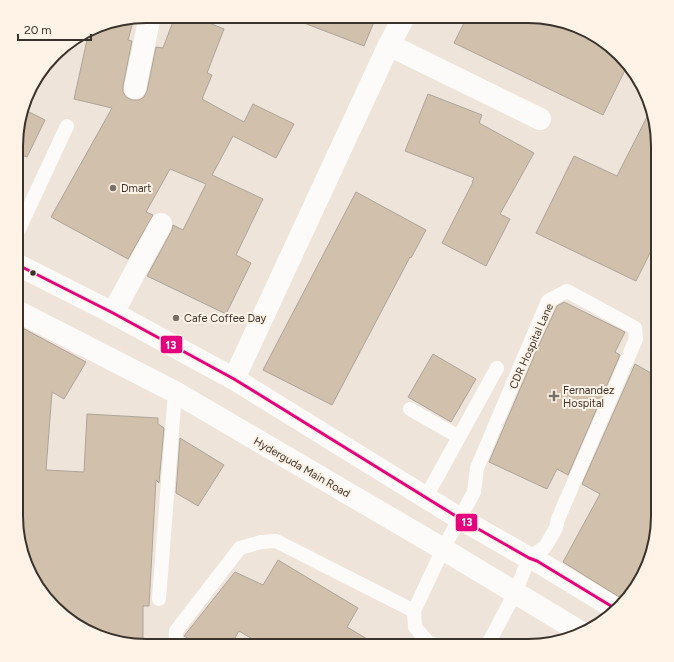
<svg xmlns="http://www.w3.org/2000/svg" width="674" height="662" viewBox="0 0 674 662" font-family="Figtree,sans-serif">
<style>
.building{fill:#d1c0ac;stroke:#aca49b}
.lines{fill:none;stroke-linecap:round;stroke-linejoin:round}
.lane{stroke:#fdfbf9;stroke-width:14}
.street{stroke:#fdfbf9;stroke-width:22}
.secondary{stroke:#fdfbf9;stroke-width:22}
.bus-1-casing{stroke:#fff3e7;stroke-width:6}
.bus-1{stroke:#e5007d;stroke-width:3}
.poi-dot{fill:#797168;stroke:#fff3e7;stroke-width:1.5}
.bus-dot{fill:#3a332b;stroke:#fff3e7;stroke-width:1.5}
.labels{text-anchor:middle;stroke-width:4;stroke-linejoin:round;paint-order:stroke}
.poi-label{font-size:11px;fill:#3a332b;stroke:#fff3e7;text-anchor:start}
.street-label{font-size:11px;fill:#3a332b;stroke:#fff3e7}
.rim{fill:none;stroke:#3a332b;stroke-width:2}
.line-badge{stroke:#fff3e7;stroke-width:1.5}
.badge-label{font-size:11px;text-anchor:middle;font-weight:bold;fill:#fff}
</style>
<rect width="100%" height="100%" fill="#efe4d9"/>
<g class="building">
<polygon points="175,16 192,16 224,29 207,73 212,75 202,99 244,122 253,104 294,124 276,158 233,136 212,175 263,199 236,255 251,263 226,314 147,276 172,230 173,225 183,230 206,184 170,169 146,212 153,215 128,259 51,217 112,108 74,99 89,31 104,23 134,18 128,40 132,41 123,86 123,92 126,97 132,100 139,100 144,97 147,91 156,47 163,48"/>
<polygon points="292,16 337,17 376,17 364,46 291,18"/>
<polygon points="467,17 545,17 593,34 628,64 603,115 454,43"/>
<polygon points="428,94 482,115 479,123 534,153 500,214 510,219 486,266 442,243 473,182 472,182 474,178 405,151"/>
<polygon points="652,107 658,138 658,237 636,281 536,233 574,156 617,176"/>
<polygon points="23,109 45,120 27,157 18,154 18,121"/>
<polygon points="356,192 426,230 411,258 410,257 332,405 263,370"/>
<polygon points="564,302 625,332 615,352 620,355 568,475 557,469 547,489 489,462 538,347 557,306"/>
<polygon points="17,325 86,362 64,399 52,392 46,470 84,472 87,414 158,418 158,424 164,428 159,483 156,480 149,606 143,606 143,646 138,646 81,629 43,595 23,558 16,524"/>
<polygon points="433,354 476,379 451,422 408,397"/>
<polygon points="635,364 658,377 658,445 655,459 658,460 658,524 641,581 624,600 563,562 600,494 582,484"/>
<polygon points="180,438 224,465 198,506 176,493"/>
<polygon points="278,560 358,608 347,627 379,646 264,646 239,631 230,646 200,646 184,636 235,572 263,585"/>
</g>
<g class="lines">
<g class="lane">
<polyline points="18,231 67,126"/>
<polyline points="410,409 459,437"/>
<polyline points="426,497 497,368"/>
<polyline points="159,599 175,392"/>
<polyline points="175,646 176,631 240,548 261,542 276,541 414,611"/>
<polyline points="437,646 427,641 415,627 414,611 443,549 474,492 477,468 548,301 567,291 635,328 636,339 558,519 556,528 545,547 529,558 515,593 487,646"/>
</g>
<g class="street">
<polyline points="389,45 540,119"/>
<polyline points="135,88 150,16"/>
<polyline points="113,313 161,224"/>
<polyline points="234,379 389,45 404,17"/>
</g>
<g class="secondary">
<polyline points="18,265 113,313 234,379 459,518 529,558 537,561 616,609"/>
<polyline points="17,311 175,392 443,549 582,633"/>
</g>
<defs>
<polyline id="bus-1" points="18,265 113,313 234,379 459,518 529,558 537,561 616,609"/>
</defs>
<use href="#bus-1" class="bus-1-casing"/>
<use href="#bus-1" class="bus-1"/>
</g>
<g class="poi-dot">
<circle cx="113" cy="188" r="4"/>
<circle cx="176" cy="318" r="4"/>
<path d="M552 390h4v4h4v4h-4v4h-4v-4h-4v-4h4z"/>
</g>
<circle class="bus-dot" cx="33" cy="273" r="3.5"/>
<g class="labels">
<g class="poi-label">
<text x="121" y="192">Dmart</text>
<text x="184" y="322">Cafe Coffee Day</text>
<text x="563" y="394">Fernandez<tspan x="563" dy="13">Hospital</tspan></text>
</g>
<g class="street-label">
<text transform="translate(531 346) rotate(-66)" y="4">CDR Hospital Lane</text>
<text transform="translate(302 467) rotate(30)" y="4">Hyderguda Main Road</text>
</g>
</g>
<path d="M0 0H674V662H0ZM146 23H528A123 123 0 0 1 651 146V516A123 123 0 0 1 528 639H146A123 123 0 0 1 23 516V146A123 123 0 0 1 146 23Z" fill="#fff3e7" fill-rule="evenodd"/>
<path class="rim" d="M146 23H528A123 123 0 0 1 651 146V516A123 123 0 0 1 528 639H146A123 123 0 0 1 23 516V146A123 123 0 0 1 146 23Z"/>
<g class="line-badge">
<rect x="160" y="335" width="23" height="19" rx="4" fill="#e5007d"/>
<rect x="455" y="513" width="23" height="19" rx="4" fill="#e5007d"/>
</g>
<g class="badge-label">
<text x="171" y="349">13</text>
<text x="467" y="526">13</text>
</g>
<path d="M18 34v6h73v-6" fill="none" stroke="#3a332b" stroke-width="2"/>
<text x="24" y="34" font-size="12" fill="#3a332b" stroke="#fff3e7" stroke-width="3" paint-order="stroke">20 m</text>
</svg>
